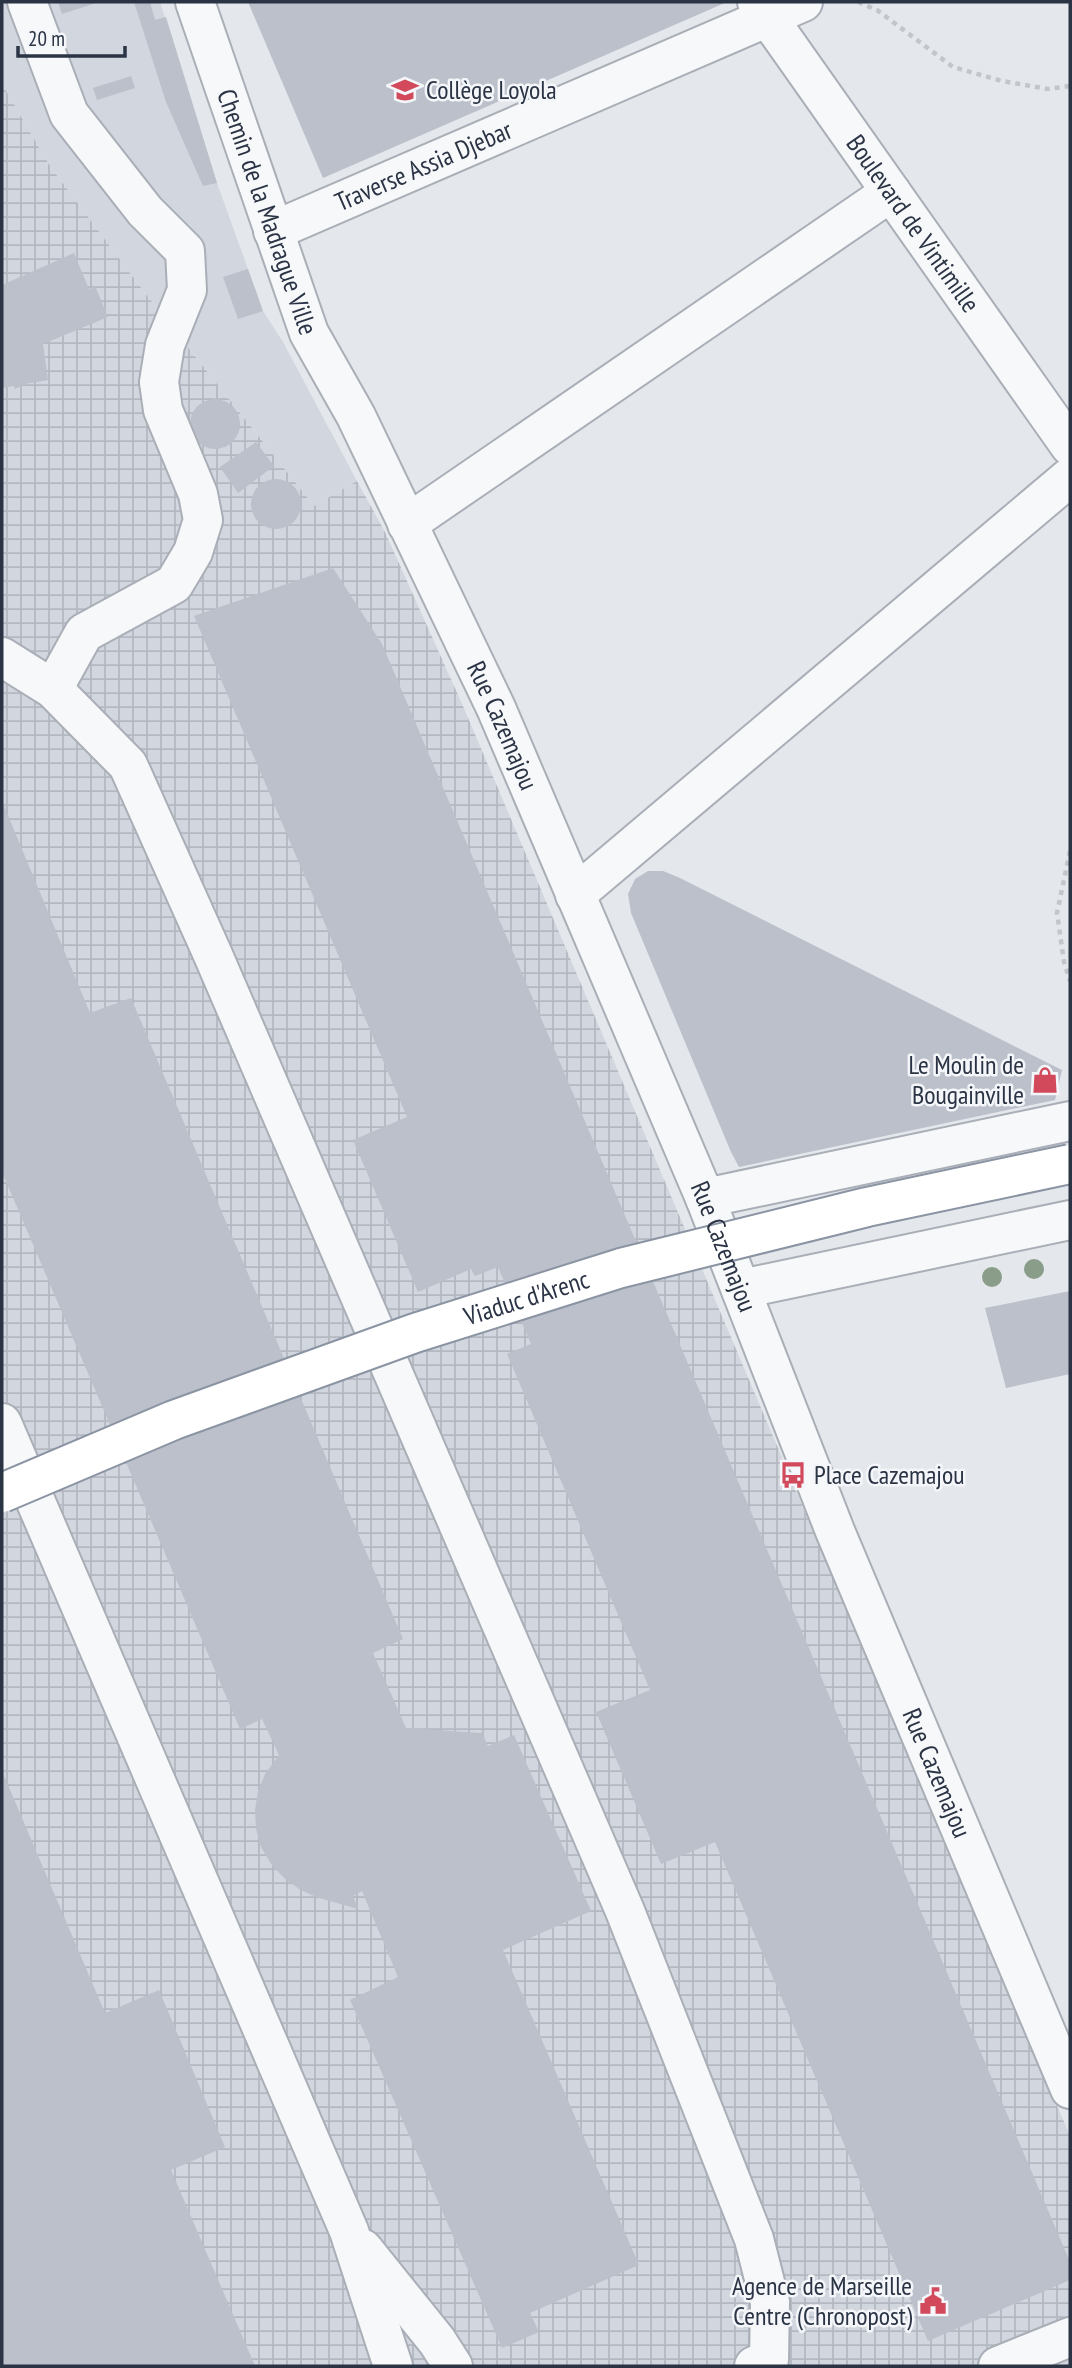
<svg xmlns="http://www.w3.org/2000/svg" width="1072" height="2368" viewBox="0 0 1072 2368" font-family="'PT Sans Narrow',sans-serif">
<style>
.built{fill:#d2d6de}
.industrial{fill:url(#industrial-grid)}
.building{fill:#bbc0ca}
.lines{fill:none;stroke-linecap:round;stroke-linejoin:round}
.minor-casing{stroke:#a9aeb7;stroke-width:42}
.path{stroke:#c2c5cb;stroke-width:4.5;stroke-dasharray:5 5;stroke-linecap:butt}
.minor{stroke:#f7f8fa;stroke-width:38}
.highway-bridge-casing{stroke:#8b94a3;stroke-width:42;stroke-linecap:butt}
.highway-bridge{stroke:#fff;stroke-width:38}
.tree{fill:#899d89}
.labels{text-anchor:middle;stroke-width:5;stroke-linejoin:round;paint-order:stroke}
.poi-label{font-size:26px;fill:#2b3445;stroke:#f4f6f9;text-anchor:start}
.street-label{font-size:26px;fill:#2b3445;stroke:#f4f6f9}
</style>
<defs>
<pattern id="industrial-grid" width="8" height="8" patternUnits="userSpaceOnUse" patternTransform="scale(1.75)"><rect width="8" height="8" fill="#d2d6de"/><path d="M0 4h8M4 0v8" fill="none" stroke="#b4b8c0"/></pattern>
</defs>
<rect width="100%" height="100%" fill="#e4e7ec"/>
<polygon class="built" points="2,2 160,2 217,183 263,311 283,342 357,481 314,506 145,293 50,166 2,84"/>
<polygon class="industrial" points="2,84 50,166 145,293 314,506 357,481 385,532 463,706 1070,2136 1070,2366 2,2366"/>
<g class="building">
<polygon points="58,2 99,2 62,14"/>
<polygon points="134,2 150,2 155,20 166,17 217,183 203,186 166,102"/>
<polygon points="248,2 727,2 323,178"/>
<polygon points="131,76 135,88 97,100 93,88"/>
<polygon points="74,253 89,289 95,286 108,317 43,344 48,380 25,384 15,389 14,386 2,388 2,285"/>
<polygon points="248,269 263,311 238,319 223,277"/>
<circle cx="215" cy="424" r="25"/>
<polygon points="256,442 274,466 238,493 220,467"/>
<circle cx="276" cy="504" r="25"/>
<polygon points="333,568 382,644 1070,2262 1070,2280 928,2341 715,1842 661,1864 596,1712 650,1690 507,1354 531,1344 498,1267 475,1276 471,1269 418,1292 353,1140 407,1117 194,616"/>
<polygon points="2,801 90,1013 131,998 403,1639 373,1653 406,1728 482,1733 488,1746 514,1735 591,1911 503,1950 639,2265 530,2313 539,2332 502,2348 350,2000 398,1977 362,1891 353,1896 358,1909 316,1897 299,1889 284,1878 271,1864 261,1847 256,1829 255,1810 258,1791 265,1774 279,1755 262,1719 240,1729 2,1172"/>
<polygon points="648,871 663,871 680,878 1062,1070 1055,1100 739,1167 731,1152 631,913 628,894 635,879"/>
<polygon points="1070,1291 1070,1374 1006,1388 985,1308"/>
<polygon points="2,1771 105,2013 159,1990 225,2147 171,2170 255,2366 2,2366"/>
</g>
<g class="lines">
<defs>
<g id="minor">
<polyline points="27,2 69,114 145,211 185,251 187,290 165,345 159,382 163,410 198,494 203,520 193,552 174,584 84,633 53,689"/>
<path id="s1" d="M195,2L309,333L356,416L496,708L705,1198L835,1531L1070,2089"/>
<path id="s2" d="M757,2L1070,446"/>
<path id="s3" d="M273,231L803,2"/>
<polyline points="407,524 891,192"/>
<polyline points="2,657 53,689 128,765 213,955 625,1911 754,2239 770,2302 769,2360 754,2366"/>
<polyline points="575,895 1070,477"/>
<polyline points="705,1198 1070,1121"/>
<polyline points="741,1289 1070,1220"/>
<polyline points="2,1423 349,2231 393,2366"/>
<polyline points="363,2249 437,2341 453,2366"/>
<polyline points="998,2366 1070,2337"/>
</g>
</defs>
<use href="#minor" class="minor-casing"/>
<g class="path">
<polyline points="858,2 877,10 953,67 1002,81 1048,89 1070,86"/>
<polyline points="1070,851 1057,913 1064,962 1070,981"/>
</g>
<use href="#minor" class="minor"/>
<defs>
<g id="highway-bridge">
<path id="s4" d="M2,1493L174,1420L415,1333L621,1268L867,1207L1070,1164"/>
</g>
</defs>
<use href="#highway-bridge" class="highway-bridge-casing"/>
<use href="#highway-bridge" class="highway-bridge"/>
</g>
<g class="tree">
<circle cx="1034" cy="1269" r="10"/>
<circle cx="992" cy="1277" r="10"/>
</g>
<defs>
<symbol id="school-bare" viewBox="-9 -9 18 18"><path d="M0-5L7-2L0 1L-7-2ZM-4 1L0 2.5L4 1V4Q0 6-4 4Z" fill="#d1495b" stroke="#f4f6f9" stroke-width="2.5" paint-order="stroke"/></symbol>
<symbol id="shop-bare" viewBox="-9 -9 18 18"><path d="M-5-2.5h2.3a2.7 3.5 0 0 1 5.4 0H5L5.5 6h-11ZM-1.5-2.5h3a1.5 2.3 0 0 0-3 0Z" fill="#d1495b" stroke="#f4f6f9" stroke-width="2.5" paint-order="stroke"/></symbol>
<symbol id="bus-bare" viewBox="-9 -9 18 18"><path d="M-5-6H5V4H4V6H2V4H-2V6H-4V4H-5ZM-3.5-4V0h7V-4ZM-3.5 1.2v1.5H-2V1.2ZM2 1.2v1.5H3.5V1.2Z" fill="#d1495b" stroke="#f4f6f9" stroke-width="2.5" paint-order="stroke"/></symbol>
<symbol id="civic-bare" viewBox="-9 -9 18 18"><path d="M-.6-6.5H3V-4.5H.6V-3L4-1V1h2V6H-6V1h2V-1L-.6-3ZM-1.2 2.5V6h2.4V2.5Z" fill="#d1495b" stroke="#f4f6f9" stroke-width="2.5" paint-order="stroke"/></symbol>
</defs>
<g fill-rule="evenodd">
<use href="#school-bare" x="386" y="71" width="38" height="38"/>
<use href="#shop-bare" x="1026" y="1061" width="38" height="38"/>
<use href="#bus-bare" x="774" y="1456" width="38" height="38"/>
<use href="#civic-bare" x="914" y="2282" width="38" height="38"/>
</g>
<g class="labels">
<g class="poi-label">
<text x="426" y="99">Collège Loyola</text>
<text x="1024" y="1074" text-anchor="end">Le Moulin de<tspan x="1024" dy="30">Bougainville</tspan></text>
<text x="814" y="1484">Place Cazemajou</text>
<text x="912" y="2295" text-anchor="end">Agence de Marseille<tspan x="912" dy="30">Centre (Chronopost)</tspan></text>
</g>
<g class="street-label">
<text dy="9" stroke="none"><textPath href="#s3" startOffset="164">Traverse Assia Djebar</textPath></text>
<text dy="9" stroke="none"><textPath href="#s1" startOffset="222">Chemin de la Madrague Ville</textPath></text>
<text dy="9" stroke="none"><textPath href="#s2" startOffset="271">Boulevard de Vintimille</textPath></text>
<text dy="9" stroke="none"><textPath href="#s1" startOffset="788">Rue Cazemajou</textPath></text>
<text dy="9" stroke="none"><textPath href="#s1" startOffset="1354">Rue Cazemajou</textPath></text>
<text dy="9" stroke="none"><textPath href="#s4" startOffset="560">Viaduc d'Arenc</textPath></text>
<text dy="9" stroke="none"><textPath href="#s1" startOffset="1922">Rue Cazemajou</textPath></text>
</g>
</g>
<rect width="1072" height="2368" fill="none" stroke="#2b3445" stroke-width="7"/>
<path d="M18 46v10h107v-10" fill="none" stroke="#2b3445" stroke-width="3.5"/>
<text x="28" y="46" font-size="21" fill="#2b3445" stroke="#f4f6f9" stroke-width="5" paint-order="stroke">20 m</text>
</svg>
